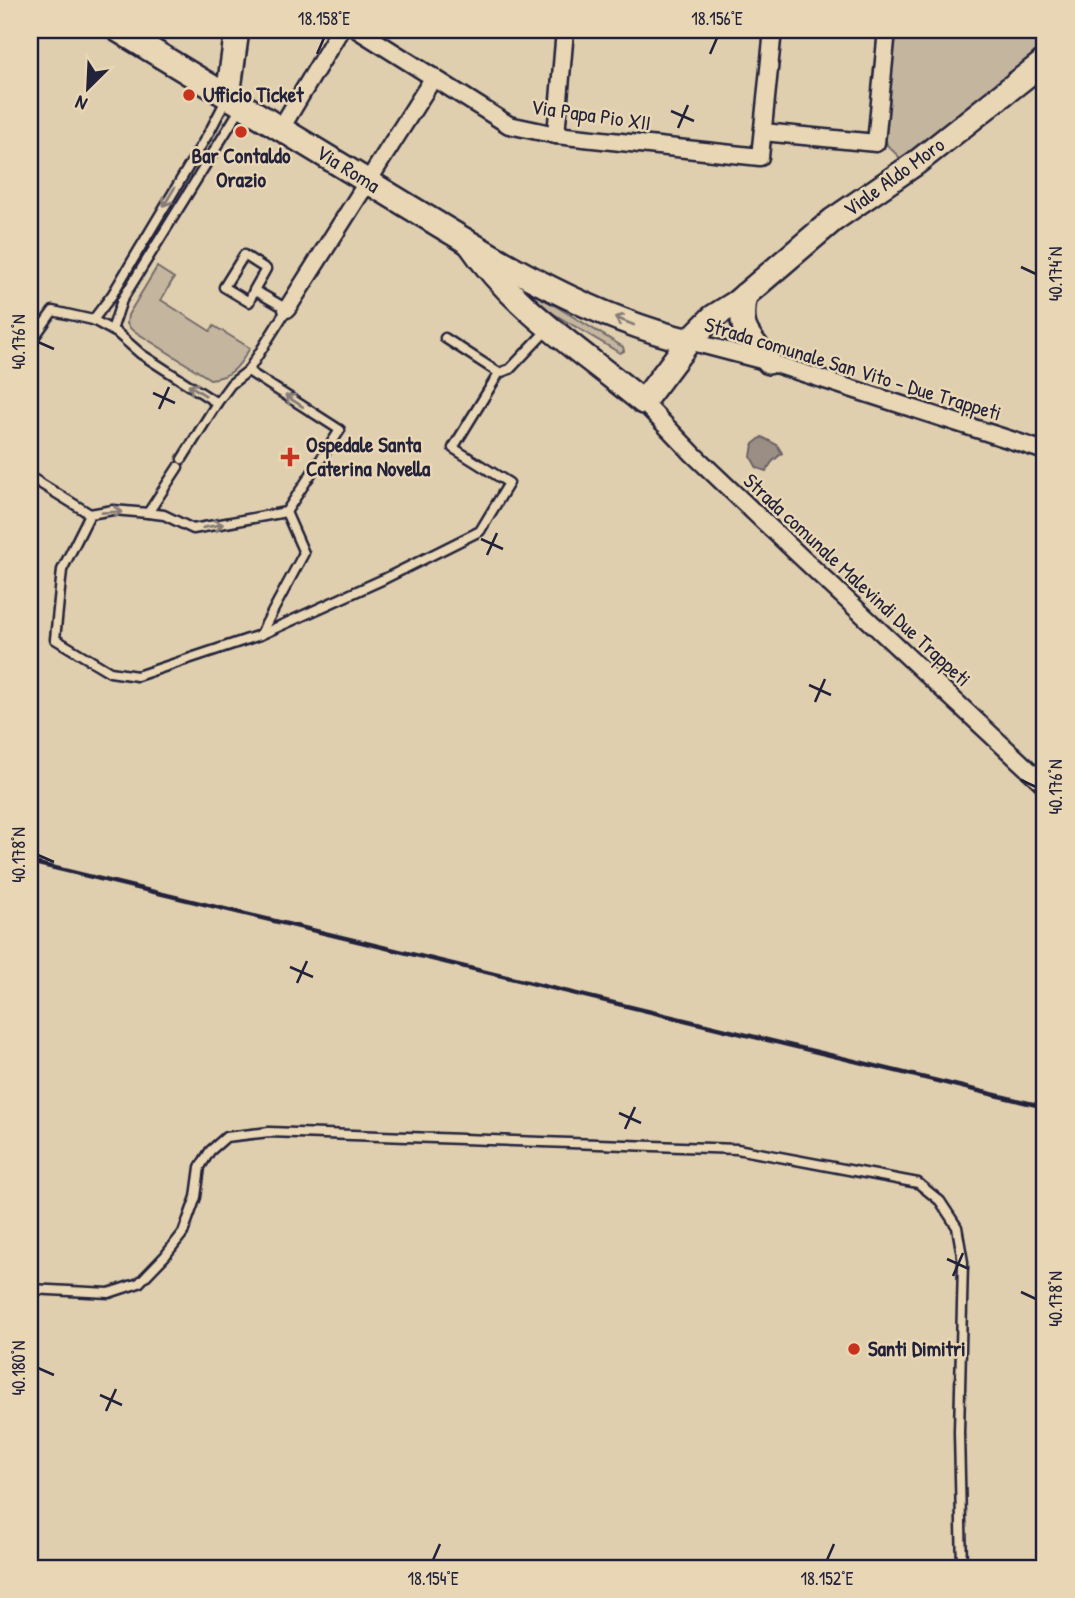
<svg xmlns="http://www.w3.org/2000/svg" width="1075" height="1598" viewBox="0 0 1075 1598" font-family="'Patrick Hand',sans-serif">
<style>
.green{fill:#c4b59e;stroke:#736c6c;stroke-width:2}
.water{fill:#9b8f85;stroke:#6b6367;stroke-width:2}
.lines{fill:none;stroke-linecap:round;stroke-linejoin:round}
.lane-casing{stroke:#22223b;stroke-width:13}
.street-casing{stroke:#22223b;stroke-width:21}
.secondary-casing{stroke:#22223b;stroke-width:28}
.lane{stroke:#e8d6b4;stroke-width:8}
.street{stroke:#e8d6b4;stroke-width:16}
.secondary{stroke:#e8d6b4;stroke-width:23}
.rail{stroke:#22223b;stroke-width:4.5}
.oneway{stroke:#857c78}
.ticks{fill:none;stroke:#22223b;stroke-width:2.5}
.poi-dot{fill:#c8321e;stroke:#e8d6b4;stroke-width:2.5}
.labels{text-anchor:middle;stroke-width:5;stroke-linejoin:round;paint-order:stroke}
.poi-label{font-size:21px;font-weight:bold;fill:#22223b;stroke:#e8d6b4;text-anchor:start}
.street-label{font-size:21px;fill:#22223b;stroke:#e8d6b4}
.neatline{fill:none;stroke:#22223b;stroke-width:2.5}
.ticks-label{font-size:18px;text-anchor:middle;fill:#22223b}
</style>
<rect width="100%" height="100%" fill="#e0cfaf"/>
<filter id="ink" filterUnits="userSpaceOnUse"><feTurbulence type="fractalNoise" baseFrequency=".0143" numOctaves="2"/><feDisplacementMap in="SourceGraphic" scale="14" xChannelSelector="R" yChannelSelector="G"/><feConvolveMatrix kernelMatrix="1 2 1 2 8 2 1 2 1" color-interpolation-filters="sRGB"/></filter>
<g filter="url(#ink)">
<g class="green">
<polygon points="896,30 1045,30 1045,40 1023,65 901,159 887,145 885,136"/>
<path d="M157,267L174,278L161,300L210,331L214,326L250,348C239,366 232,378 210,379L131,329L127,324L128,315Z"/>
<polygon points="519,287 524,287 623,347 624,351 620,353 520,294"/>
</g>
<polygon class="water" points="762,437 777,445 782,453 772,462 766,471 757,468 751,457 753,444"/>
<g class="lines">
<defs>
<g id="lane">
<polyline points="93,320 112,295 211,129 227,98"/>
<polyline points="112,330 122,300 242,106"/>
<polyline points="30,343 53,311 93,320 117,333 141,354 217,403 231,384 248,371 287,309 254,290 266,269 244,255 224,287 249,302 254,290"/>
<polyline points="499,373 510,369 548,329"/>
<polyline points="182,459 217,403"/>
<polyline points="30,477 90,514 113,510 148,513 178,467"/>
<polyline points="148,513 164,515 193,529 286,512 340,430 248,371"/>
<polyline points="90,514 62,570 55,639 110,672 137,676 260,635 304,553 286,512"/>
<polyline points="260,635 384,579 480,531 509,483 453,448 499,373 445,338"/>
<polyline points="30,1289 109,1293 139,1283 165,1256 183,1233 196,1197 200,1167 210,1151 226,1137 269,1132 737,1149 918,1183 940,1201 957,1227 963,1262 959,1432 962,1568"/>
</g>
<g id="street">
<polyline points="358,30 509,125 556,135 760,157 773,30"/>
<polyline points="281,128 340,30"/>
<polyline points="763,132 876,143 887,30"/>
<polyline points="556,135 565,30"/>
<polyline points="287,309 434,77"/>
<polyline points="689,341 769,362 1045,451"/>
<polyline points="643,402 693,454 801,557 1045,785"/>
</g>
<g id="secondary">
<path d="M118,30C209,85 299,140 390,195C484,252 580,315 689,341"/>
<polyline points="228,96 237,30"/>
<path d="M470,244C514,309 583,352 643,402L689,341L713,317L737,302L833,220L916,163L1045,61"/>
<path d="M745,295C737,331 749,336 769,362"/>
</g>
</defs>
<use href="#lane" class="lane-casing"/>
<use href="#street" class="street-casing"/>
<use href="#secondary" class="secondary-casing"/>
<use href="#lane" class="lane"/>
<use href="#street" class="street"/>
<use href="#secondary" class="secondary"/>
<polyline class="rail" points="30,862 1045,1107"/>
</g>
<defs><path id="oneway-shaft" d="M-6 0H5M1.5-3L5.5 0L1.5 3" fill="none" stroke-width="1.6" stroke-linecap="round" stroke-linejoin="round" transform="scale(1.75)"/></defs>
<g class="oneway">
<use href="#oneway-shaft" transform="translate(169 197) rotate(121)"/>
<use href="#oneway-shaft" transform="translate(624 321) rotate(-158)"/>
<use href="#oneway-shaft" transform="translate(197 390) rotate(-147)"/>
<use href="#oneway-shaft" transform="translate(294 401) rotate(-147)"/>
<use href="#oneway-shaft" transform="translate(112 512) rotate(-3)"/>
<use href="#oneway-shaft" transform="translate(213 526) rotate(-10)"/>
</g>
</g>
<path class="ticks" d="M317,54L324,38M710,54L717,38M671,111L694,121M678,128L688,105M1021,267L1036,274M38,342L54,349M153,393L175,403M159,409L169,387M481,539L503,549M487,555L497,533M809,685L831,695M815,702L825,679M1021,780L1036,787M38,855L54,862M290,967L313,977M297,983L307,961M619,1113L641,1123M625,1129L635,1107M947,1259L969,1269M953,1276L963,1253M1021,1292L1036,1299M38,1368L54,1375M100,1395L122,1405M106,1411L116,1389M433,1560L440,1544M827,1560L834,1544"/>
<g class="poi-dot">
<circle cx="189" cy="95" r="7"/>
<circle cx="241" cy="132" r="7"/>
<path d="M286.5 446.5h7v7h7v7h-7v7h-7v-7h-7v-7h7z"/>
<circle cx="854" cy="1349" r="7"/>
</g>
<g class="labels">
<g class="poi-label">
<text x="203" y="102">Ufficio Ticket</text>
<text x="241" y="163" text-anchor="middle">Bar Contaldo<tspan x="241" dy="24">Orazio</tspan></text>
<text x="306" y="452">Ospedale Santa<tspan x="306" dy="24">Caterina Novella</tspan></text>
<text x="868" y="1356">Santi Dimitri</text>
</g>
<g class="street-label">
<text transform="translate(591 115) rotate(8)" y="7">Via Papa Pio XII</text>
<text transform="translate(348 169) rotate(32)" y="7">Via Roma</text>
<text transform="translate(894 177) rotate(-36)" y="7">Viale Aldo Moro</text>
<text transform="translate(853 369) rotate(17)" y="7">Strada comunale San Vito - Due Trappeti</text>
<text transform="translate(857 580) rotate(43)" y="7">Strada comunale Malevindi Due Trappeti</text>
</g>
</g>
<rect width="1075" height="1598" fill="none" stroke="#e8d6b4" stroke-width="77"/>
<g transform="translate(88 88) rotate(204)" stroke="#e8d6b4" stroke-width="5" paint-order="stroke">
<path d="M0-5L12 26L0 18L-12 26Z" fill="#22223b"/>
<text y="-10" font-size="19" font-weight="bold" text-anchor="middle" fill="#22223b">N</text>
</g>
<rect x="38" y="38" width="998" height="1522" class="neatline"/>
<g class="ticks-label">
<text x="324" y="25">18.158°E</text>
<text x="717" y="25">18.156°E</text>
<text transform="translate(1056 274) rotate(-90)" y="6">40.174°N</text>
<text transform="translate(19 342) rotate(-90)" y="6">40.176°N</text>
<text transform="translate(1056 787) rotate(-90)" y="6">40.176°N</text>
<text transform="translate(19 855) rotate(-90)" y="6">40.178°N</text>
<text transform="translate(1056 1299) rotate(-90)" y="6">40.178°N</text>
<text transform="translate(19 1368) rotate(-90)" y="6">40.180°N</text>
<text x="433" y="1585">18.154°E</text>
<text x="827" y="1585">18.152°E</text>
</g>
</svg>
